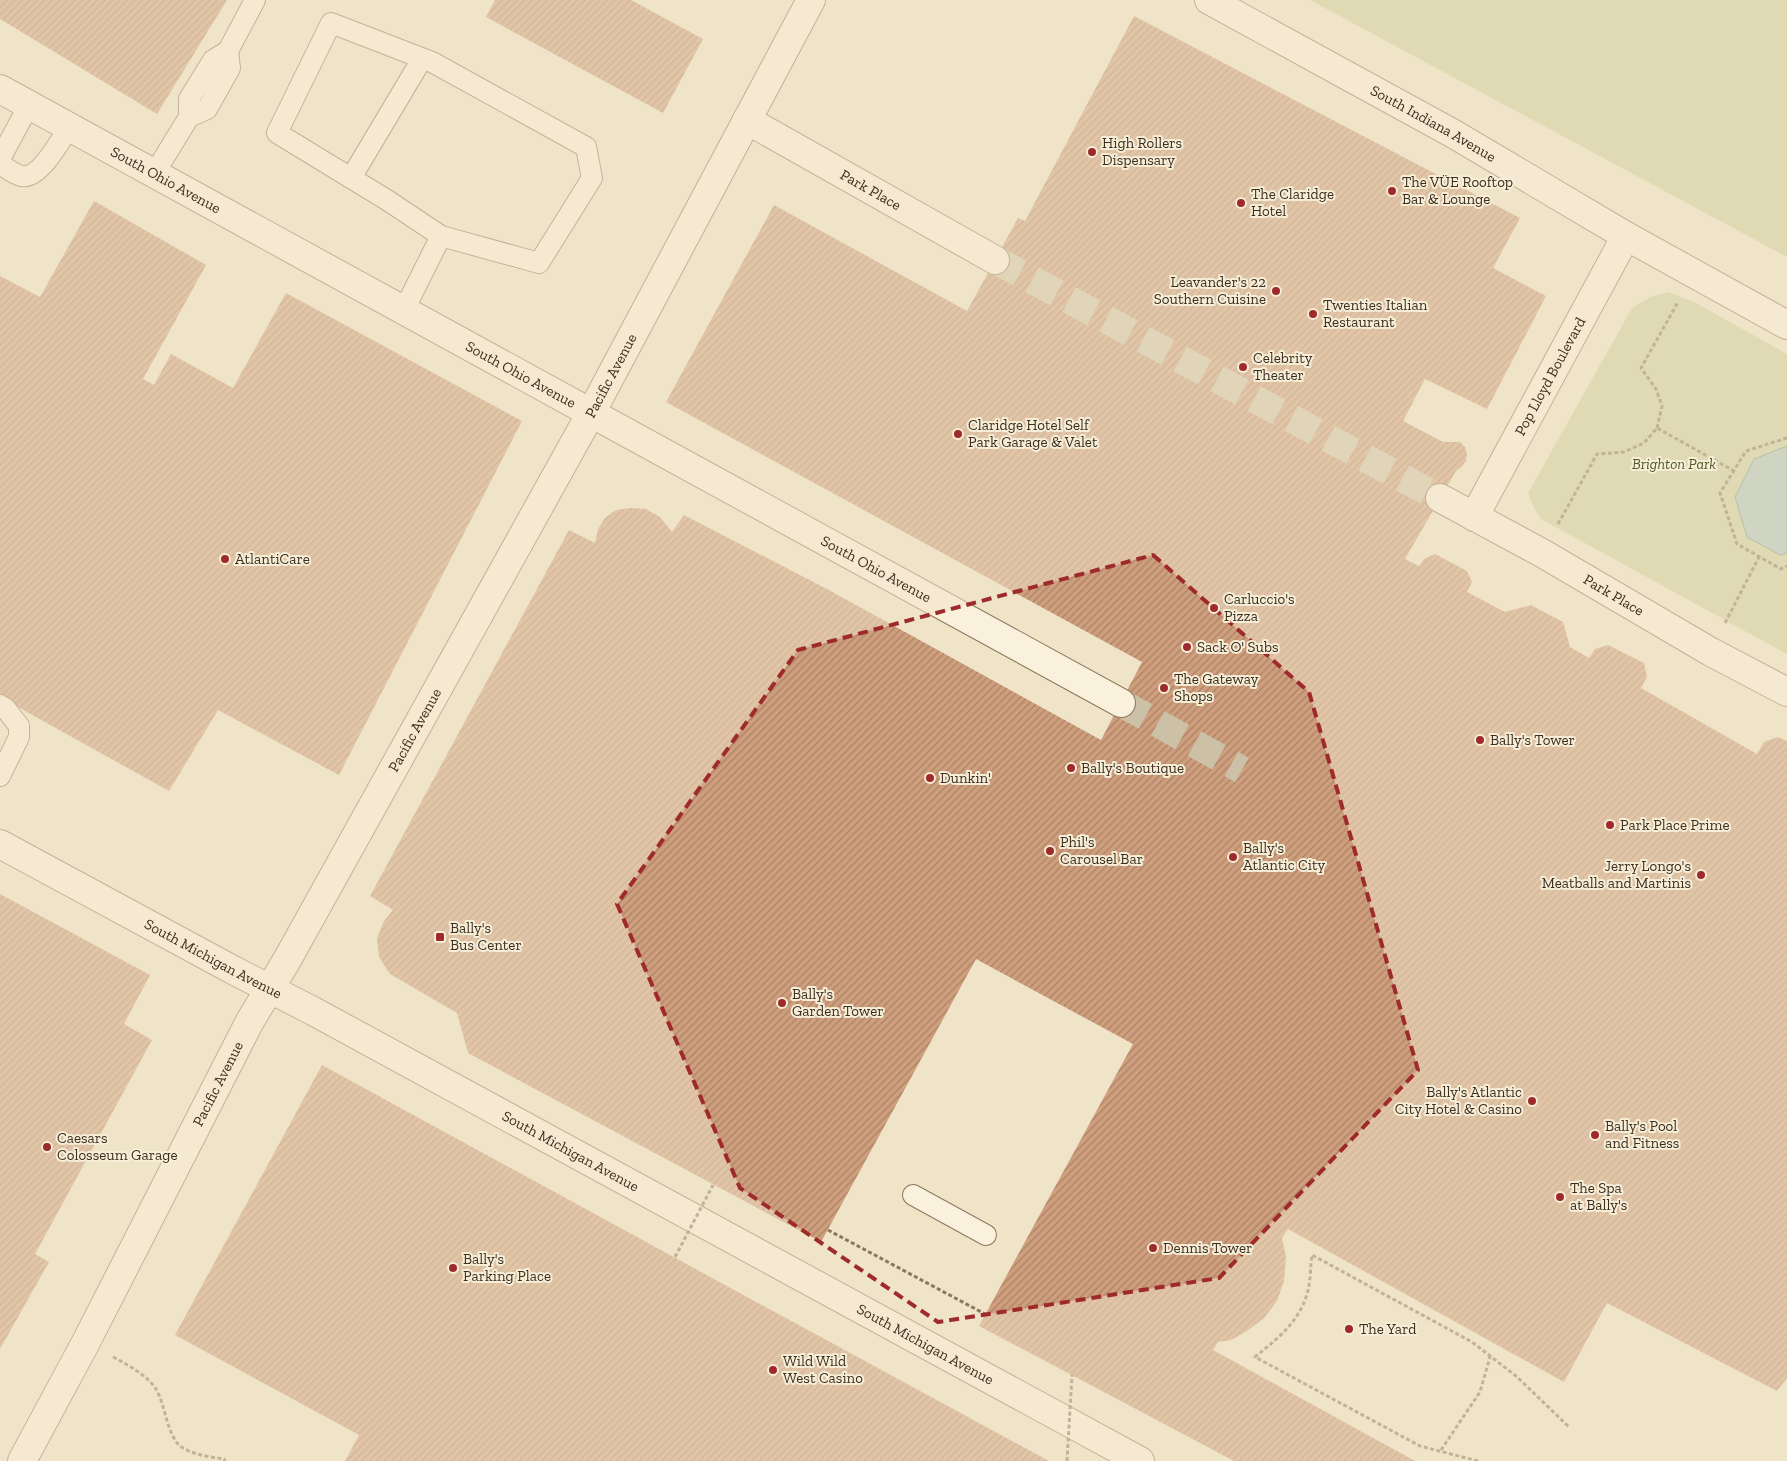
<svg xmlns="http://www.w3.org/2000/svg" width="1787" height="1461" viewBox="0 0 1787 1461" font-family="'Zilla Slab',serif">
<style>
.park{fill:#c9cf9b}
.water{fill:#a9c4bc;stroke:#6f938a}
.building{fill:url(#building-hatch)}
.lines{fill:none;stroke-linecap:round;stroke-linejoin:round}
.minor-tunnel{stroke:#ccc0a6;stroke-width:28;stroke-dasharray:28 14;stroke-linecap:butt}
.service-casing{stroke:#8d765c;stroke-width:22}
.minor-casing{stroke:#8d765c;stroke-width:30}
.tertiary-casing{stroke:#8d765c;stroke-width:30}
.path{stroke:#8d765c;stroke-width:3;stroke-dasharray:4 2.5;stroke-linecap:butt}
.service{stroke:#faf1dc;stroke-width:20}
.minor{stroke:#faf1dc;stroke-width:28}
.tertiary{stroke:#faf1dc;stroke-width:28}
.path-bridge{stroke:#8d765c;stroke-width:3;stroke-dasharray:4 2.5;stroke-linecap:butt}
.marked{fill:none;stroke:#9e2a2b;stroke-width:4;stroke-dasharray:10 6;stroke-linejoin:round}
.poi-dot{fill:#9e2a2b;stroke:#f7eed8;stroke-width:2}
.labels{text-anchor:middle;stroke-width:4;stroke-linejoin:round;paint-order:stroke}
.street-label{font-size:15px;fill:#3d2e20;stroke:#f7eed8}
.poi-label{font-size:15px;fill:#3d2e20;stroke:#f7eed8;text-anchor:start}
.park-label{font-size:15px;font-style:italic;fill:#4d5a26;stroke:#f7eed8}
</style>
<defs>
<pattern id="building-hatch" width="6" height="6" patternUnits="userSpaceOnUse" patternTransform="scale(1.25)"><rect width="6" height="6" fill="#cf9f7d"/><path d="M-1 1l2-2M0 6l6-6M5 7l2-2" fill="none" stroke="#a98266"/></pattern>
</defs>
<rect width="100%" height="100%" fill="#f0e4c8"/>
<g class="park">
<polygon points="1310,0 1787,0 1787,257"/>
<polygon points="1669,292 1694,302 1787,354 1787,654 1541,519 1534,508 1528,493 1632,308 1650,297"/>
</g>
<polygon class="water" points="1787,446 1787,553 1780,555 1747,537 1735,497 1754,459"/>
<g class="building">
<polygon points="0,0 227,0 157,114 0,19"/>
<polygon points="495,0 631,0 703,39 663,113 486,17"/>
<polygon points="1134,16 1520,218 1493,268 1546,296 1487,409 1425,379 1403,421 1443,442 1460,442 1465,447 1467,454 1466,461 1462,466 1456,471 1405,559 1419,566 1424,559 1435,554 1467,571 1472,582 1467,592 1505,612 1531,605 1563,622 1570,647 1589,658 1595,649 1608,645 1644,663 1647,677 1641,688 1757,754 1764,742 1778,737 1787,741 1787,1378 1777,1391 1607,1303 1564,1382 1288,1229 1282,1238 1286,1257 1284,1281 1277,1301 1264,1318 1247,1331 1231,1340 1218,1342 1213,1350 1415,1461 1234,1461 979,1326 1133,1044 976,959 821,1242 468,1053 457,1013 390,974 379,957 377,938 384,921 393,910 370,896 569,530 595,543 598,529 605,518 616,510 629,508 646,509 660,517 672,532 684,515 827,589 1101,740 1142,662 666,402 774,205 967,311 1018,218 1025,221"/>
<polygon points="94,201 206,265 143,379 154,385 171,354 233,388 286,293 522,421 339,775 218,710 169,791 0,697 0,276 40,297"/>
<polygon points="0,894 150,975 124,1024 152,1040 35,1254 49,1262 0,1349"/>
<polygon points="322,1065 714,1279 1049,1461 345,1461 359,1435 175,1335"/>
</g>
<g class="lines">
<g class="minor-tunnel">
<polyline points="995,260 1440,498"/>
<polyline points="1121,703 1242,770"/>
</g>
<defs>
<g id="service">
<polyline points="189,117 189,99 213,60 228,51 255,0"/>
<polyline points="0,159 29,105"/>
<path d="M0,164C6,168 14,174 21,176C39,180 61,140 69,127"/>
<polyline points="154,174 189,117 207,109 230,68 228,51"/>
<polyline points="351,178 422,59"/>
<polyline points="404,310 441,236 387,200 277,133 331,23 432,62 586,147 592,178 539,263 441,236"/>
<polyline points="0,705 5,708 19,726 19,737 0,776"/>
<polyline points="913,1195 986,1235"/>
</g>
<g id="minor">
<path id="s1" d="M1209,0L1452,133L1626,236L1787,325"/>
<path id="s2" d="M747,120L995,260"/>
<path id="s3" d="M591,413L1121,703"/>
<path id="s4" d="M1440,498L1542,553L1711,652L1787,692"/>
<path id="s5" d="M1474,517L1626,236"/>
<path id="s6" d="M0,844L233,970L313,1011L1140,1461"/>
</g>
<g id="tertiary">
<path id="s7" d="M0,89L591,413"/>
<path id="s8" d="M22,1461L86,1342L250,1021L287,960L591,413L811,0"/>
</g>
</defs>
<use href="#service" class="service-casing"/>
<use href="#minor" class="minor-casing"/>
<use href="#tertiary" class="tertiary-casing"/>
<g class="path">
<polyline points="1657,428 1662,406 1656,389 1641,368 1678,302"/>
<polyline points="1787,438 1746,451 1720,493 1737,544 1781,569 1787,566"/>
<polyline points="1558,524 1597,454 1624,452 1644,443 1657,428 1734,471"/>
<polyline points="1725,623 1759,557"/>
<polyline points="828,1230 985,1314"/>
<path d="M113,1357C128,1365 143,1373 154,1386C166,1402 166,1438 183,1448C195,1455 210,1457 224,1459L225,1461"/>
<polyline points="1441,1450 1480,1392 1490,1357"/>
<path d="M1478,1461L1420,1446L1255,1357C1277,1339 1299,1322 1307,1294C1311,1282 1310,1267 1312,1255L1472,1342L1516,1376L1569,1427"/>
</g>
<use href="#service" class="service"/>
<use href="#minor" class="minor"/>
<use href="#tertiary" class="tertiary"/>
<g class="path-bridge">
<polyline points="675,1257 713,1185"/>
<polyline points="1067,1461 1072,1375"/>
</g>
</g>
<path d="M0 0H1787V1461H0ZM1153,555L1309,692L1418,1070L1219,1278L938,1322L740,1188L617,904L798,650Z" fill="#f0e4c8" fill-opacity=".55" fill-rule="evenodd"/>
<path class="marked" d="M1153,555L1309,692L1418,1070L1219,1278L938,1322L740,1188L617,904L798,650Z"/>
<g class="poi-dot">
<circle cx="1092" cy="152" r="5"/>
<circle cx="1392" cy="191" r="5"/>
<circle cx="1241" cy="203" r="5"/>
<circle cx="1276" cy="291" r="5"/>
<circle cx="1313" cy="314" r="5"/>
<circle cx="1243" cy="367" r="5"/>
<circle cx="958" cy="434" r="5"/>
<circle cx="225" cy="559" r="5"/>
<circle cx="1214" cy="608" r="5"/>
<circle cx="1187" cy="647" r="5"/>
<circle cx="1164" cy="688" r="5"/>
<circle cx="1480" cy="740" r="5"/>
<circle cx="1071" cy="768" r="5"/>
<circle cx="930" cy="778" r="5"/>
<circle cx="1610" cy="825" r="5"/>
<circle cx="1050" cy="851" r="5"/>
<circle cx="1233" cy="857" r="5"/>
<circle cx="1701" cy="875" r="5"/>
<rect x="435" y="932" width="10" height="10" rx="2.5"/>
<circle cx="782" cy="1003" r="5"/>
<circle cx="1532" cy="1101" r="5"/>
<circle cx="1595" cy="1135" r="5"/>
<circle cx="47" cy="1147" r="5"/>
<circle cx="1560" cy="1197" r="5"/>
<circle cx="1153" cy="1248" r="5"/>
<circle cx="453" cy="1268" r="5"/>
<circle cx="1349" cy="1329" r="5"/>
<circle cx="773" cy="1370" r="5"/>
</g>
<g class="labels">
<g class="street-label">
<text dy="5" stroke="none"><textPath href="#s1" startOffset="256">South Indiana Avenue</textPath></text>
<text dy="5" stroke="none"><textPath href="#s7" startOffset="189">South Ohio Avenue</textPath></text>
<text dy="5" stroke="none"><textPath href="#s2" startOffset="142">Park Place</textPath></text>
<text dy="5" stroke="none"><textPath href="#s7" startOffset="594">South Ohio Avenue</textPath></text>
<text dy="5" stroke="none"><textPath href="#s8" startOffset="1235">Pacific Avenue</textPath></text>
<text dy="5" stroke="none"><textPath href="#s5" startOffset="160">Pop Lloyd Boulevard</textPath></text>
<text dy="5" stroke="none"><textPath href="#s3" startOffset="325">South Ohio Avenue</textPath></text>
<text dy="5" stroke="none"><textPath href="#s4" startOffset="199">Park Place</textPath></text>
<text dy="5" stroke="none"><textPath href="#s8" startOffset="830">Pacific Avenue</textPath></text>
<text dy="5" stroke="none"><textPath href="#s6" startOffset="242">South Michigan Avenue</textPath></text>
<text dy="5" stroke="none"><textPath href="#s8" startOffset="425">Pacific Avenue</textPath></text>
<text dy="5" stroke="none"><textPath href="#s6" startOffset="648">South Michigan Avenue</textPath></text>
<text dy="5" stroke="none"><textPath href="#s6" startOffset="1052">South Michigan Avenue</textPath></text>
</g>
<g class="poi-label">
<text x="1102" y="148">High Rollers<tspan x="1102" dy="17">Dispensary</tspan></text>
<text x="1402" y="187">The VÜE Rooftop<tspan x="1402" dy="17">Bar &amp; Lounge</tspan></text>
<text x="1251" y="199">The Claridge<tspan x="1251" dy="17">Hotel</tspan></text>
<text x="1266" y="287" text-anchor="end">Leavander's 22<tspan x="1266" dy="17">Southern Cuisine</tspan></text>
<text x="1323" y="310">Twenties Italian<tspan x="1323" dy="17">Restaurant</tspan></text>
<text x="1253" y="363">Celebrity<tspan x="1253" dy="17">Theater</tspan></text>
<text x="968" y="430">Claridge Hotel Self<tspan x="968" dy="17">Park Garage &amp; Valet</tspan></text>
<text x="235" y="564">AtlantiCare</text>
<text x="1224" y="604">Carluccio's<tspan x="1224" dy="17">Pizza</tspan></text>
<text x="1197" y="652">Sack O' Subs</text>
<text x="1174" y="684">The Gateway<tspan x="1174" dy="17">Shops</tspan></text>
<text x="1490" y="745">Bally's Tower</text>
<text x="1081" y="773">Bally's Boutique</text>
<text x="940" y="783">Dunkin'</text>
<text x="1620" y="830">Park Place Prime</text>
<text x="1060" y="847">Phil's<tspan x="1060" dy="17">Carousel Bar</tspan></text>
<text x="1243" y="853">Bally's<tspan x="1243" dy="17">Atlantic City</tspan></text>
<text x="1691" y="871" text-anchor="end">Jerry Longo's<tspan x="1691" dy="17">Meatballs and Martinis</tspan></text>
<text x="450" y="933">Bally's<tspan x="450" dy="17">Bus Center</tspan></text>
<text x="792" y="999">Bally's<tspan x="792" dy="17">Garden Tower</tspan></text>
<text x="1522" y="1097" text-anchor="end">Bally's Atlantic<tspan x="1522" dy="17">City Hotel &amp; Casino</tspan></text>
<text x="1605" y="1131">Bally's Pool<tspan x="1605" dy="17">and Fitness</tspan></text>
<text x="57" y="1143">Caesars<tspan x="57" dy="17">Colosseum Garage</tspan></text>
<text x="1570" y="1193">The Spa<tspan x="1570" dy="17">at Bally's</tspan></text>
<text x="1163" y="1253">Dennis Tower</text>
<text x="463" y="1264">Bally's<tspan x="463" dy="17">Parking Place</tspan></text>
<text x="1359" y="1334">The Yard</text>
<text x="783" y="1366">Wild Wild<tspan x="783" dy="17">West Casino</tspan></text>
</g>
<g class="park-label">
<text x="1674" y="469">Brighton Park</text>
</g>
</g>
</svg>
